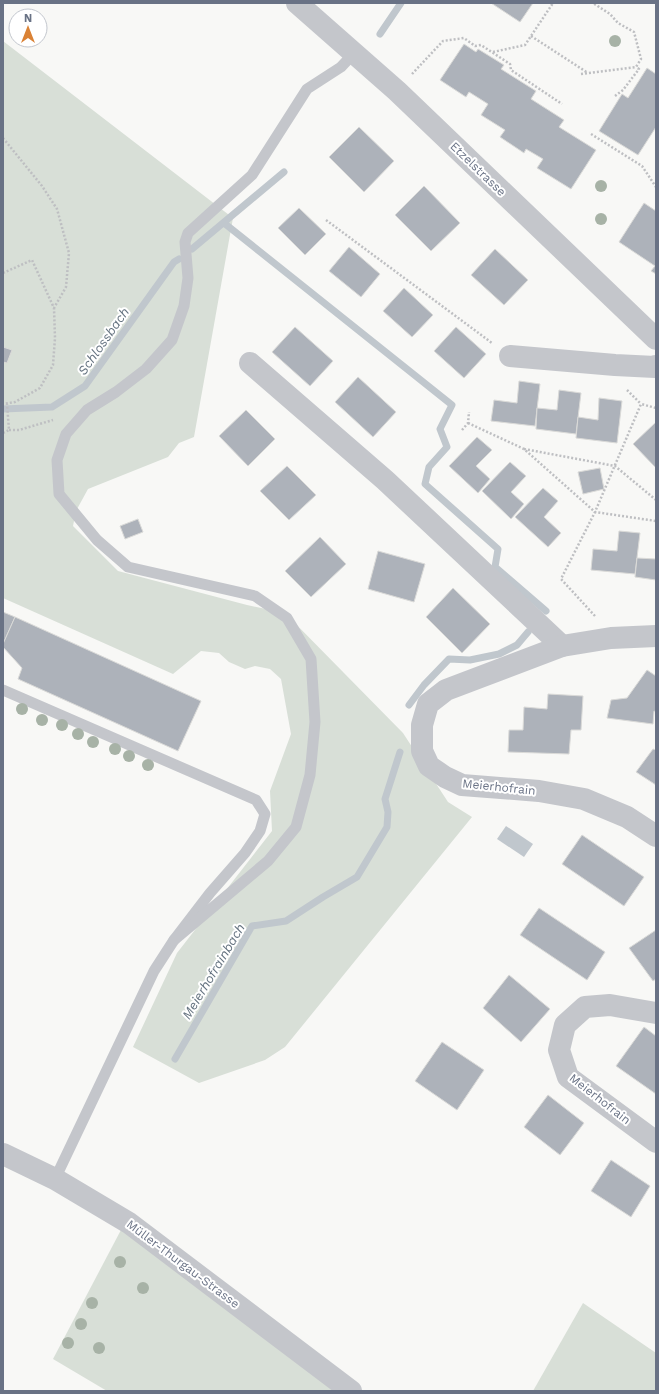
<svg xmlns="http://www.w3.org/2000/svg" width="659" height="1394" viewBox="0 0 659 1394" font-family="'Work Sans',sans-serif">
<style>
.green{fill:#d8dfd7}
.water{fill:#c0c7cd}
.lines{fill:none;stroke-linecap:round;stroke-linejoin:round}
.stream{stroke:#c0c7cd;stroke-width:7}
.building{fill:#adb2ba;stroke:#dadad8}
.path{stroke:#bebfc2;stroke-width:2.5;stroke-dasharray:2 2;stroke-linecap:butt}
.lane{stroke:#c4c6cb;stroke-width:11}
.street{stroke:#c4c6cb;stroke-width:22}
.tree{fill:#a7b2a6}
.labels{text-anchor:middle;stroke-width:4;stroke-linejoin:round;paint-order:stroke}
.street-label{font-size:12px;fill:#697285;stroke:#fff}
.water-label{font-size:13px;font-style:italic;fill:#657380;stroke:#fff}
</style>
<rect width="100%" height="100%" fill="#f8f8f6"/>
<g class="green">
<polygon points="3,41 233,218 194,437 179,443 168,457 88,489 76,511 73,526 118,571 247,605 285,613 403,733 448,802 472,817 285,1047 265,1060 199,1083 133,1047 177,953 272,831 270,791 291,734 281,679 270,669 255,666 245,669 229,662 219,653 201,651 173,674 3,598"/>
<polygon points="122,1228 335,1391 107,1391 53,1359"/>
<polygon points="583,1303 656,1353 656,1391 533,1391"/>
</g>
<polygon class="water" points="506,826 533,844 524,857 497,839"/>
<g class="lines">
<g class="stream">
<polyline points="380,34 401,3"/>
<polyline points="224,223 452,405 440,429 447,447 429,467 425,484 498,549 495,567 546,611"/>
<polyline points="192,249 284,172"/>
<polyline points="3,409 52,407 85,386 174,262 179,259"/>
<polyline points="409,705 424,685 449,659 470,660 499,654 517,645 528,632"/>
<polyline points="175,1059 252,926 286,921 323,897 357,877 387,827 388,812 385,799 400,752"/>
</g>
</g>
<g class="building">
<polygon points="491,3 533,3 520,22"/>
<polygon points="464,44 476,52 478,49 504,65 501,69 536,91 531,99 564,120 559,127 596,150 571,189 537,168 543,159 526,149 524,153 500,137 505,130 481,115 488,104 469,92 466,97 440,80"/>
<polygon points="647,68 656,74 656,127 638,155 599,131 622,94 628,98"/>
<polygon points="359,127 394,161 364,192 329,157"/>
<polygon points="424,186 460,223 431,251 395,215"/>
<polygon points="644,203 656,211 656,274 651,271 655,266 619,242"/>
<polygon points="299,208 326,234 305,255 278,228"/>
<polygon points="349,247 380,274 361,297 329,271"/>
<polygon points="495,249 528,280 504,305 471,275"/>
<polygon points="404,288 433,315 412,337 383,311"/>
<polygon points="295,327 333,361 310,386 272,352"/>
<polygon points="456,327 486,354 464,378 434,351"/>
<polygon points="3,347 12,350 7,363 3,362"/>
<polygon points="358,377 396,412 373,437 335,402"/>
<polygon points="519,381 540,384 535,426 491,421 494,400 517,403"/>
<polygon points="559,390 581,393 576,434 536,429 537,408 557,410"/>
<polygon points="599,398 622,401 617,443 576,438 578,417 598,420"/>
<polygon points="246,410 275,439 248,466 219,436"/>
<polygon points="656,422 656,468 633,444"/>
<polygon points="477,437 492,450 476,466 490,479 478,493 449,466"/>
<polygon points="510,462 526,476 511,492 524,504 511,519 482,491"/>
<polygon points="287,466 316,495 289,520 260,491"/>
<polygon points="600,468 604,489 583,494 578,472"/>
<polygon points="543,488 558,501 544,517 561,533 548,547 515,517"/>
<polygon points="138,519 143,532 125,539 120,526"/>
<polygon points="619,531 640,533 635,574 591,570 593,549 617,551"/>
<polygon points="320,537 346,564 311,597 285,571"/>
<polygon points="378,551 425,564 414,602 368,589"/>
<polygon points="637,558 656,559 656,580 635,577"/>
<polygon points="453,588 490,624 462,653 426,617"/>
<polygon points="3,612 15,617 3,644"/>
<polygon points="15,617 201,701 178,751 18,679 22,668 3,647 3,644"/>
<polygon points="647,670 656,676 656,712 654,711 653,724 607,718 611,700 627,698"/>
<polygon points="548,694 583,696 581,730 571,730 569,754 508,752 509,730 523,730 524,707 547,709"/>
<polygon points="653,749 656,750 656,785 636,772"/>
<polygon points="582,835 644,877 624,906 562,864"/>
<polygon points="539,908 605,952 587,980 520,935"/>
<polygon points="656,930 656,979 653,981 629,948"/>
<polygon points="509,975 550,1009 521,1042 483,1008"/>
<polygon points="644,1027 656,1036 656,1094 616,1066"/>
<polygon points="442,1042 484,1070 457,1110 415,1081"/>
<polygon points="548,1095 584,1123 560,1155 524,1127"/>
<polygon points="611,1160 650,1186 631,1217 591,1191"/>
</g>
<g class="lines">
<g class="path">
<polyline points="531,36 588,73"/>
<polyline points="493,52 525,45 553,3"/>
<polyline points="412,74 443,41 464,38 475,46 481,45 510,64 511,70 562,104"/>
<polyline points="581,74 636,67 641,59 634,32 618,23 610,14 593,3"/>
<polyline points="615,96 623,90 639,69 636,67"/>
<polyline points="591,134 642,166 656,187"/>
<polyline points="3,138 42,186 57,209 69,253 66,287 54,308"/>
<polyline points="326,220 492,343"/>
<polyline points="3,273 32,260 54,308 55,338 53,365 40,388 15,402 3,404"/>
<polyline points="627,390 641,404"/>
<polyline points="468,423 524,449 595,512 656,521"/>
<polyline points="9,430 19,430 53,420"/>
<polyline points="462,430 468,423 469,412"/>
<polyline points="3,433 9,430 7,404"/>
<polyline points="524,449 615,466 656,500"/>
<polyline points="595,616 561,579 595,512 641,404 656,408"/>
</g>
<g class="lane">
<polyline points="3,690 256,800 265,814 260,831 245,853 210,893 174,940 154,971 55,1179"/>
<polyline points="174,940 268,861 296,827 310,775 315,722 311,659 287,618 255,596 128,567 97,540 59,494 57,460 66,434 87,410 116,392 146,369 172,340 184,306 188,278 185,242 188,233 252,175 307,89 341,67 355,52"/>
</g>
<g class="street">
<polyline points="297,3 397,91 656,339"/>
<polyline points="510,356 615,365 655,367 656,366"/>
<polyline points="250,363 385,480 562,646"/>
<polyline points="656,636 611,638 562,646 446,690 428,704 422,725 422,751 429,766 445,777 462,785 539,791 584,799 627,817 656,836"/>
<polyline points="656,1013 610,1005 585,1007 565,1025 559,1050 568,1077 656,1142"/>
<polyline points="3,1154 55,1179 129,1223 351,1391"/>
</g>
</g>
<g class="tree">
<circle cx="615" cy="41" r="6"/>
<circle cx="601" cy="186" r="6"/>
<circle cx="601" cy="219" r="6"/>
<circle cx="22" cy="709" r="6"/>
<circle cx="42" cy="720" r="6"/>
<circle cx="62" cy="725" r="6"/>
<circle cx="78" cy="734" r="6"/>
<circle cx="93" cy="742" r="6"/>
<circle cx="115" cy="749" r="6"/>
<circle cx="129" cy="756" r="6"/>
<circle cx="148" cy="765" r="6"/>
<circle cx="120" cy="1262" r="6"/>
<circle cx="143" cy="1288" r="6"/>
<circle cx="92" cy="1303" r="6"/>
<circle cx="81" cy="1324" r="6"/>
<circle cx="68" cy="1343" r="6"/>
<circle cx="99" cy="1348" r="6"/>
</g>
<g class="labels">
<g class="street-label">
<text transform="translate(478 169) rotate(44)" y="4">Etzelstrasse</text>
<text transform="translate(499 787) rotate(6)" y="4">Meierhofrain</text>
<text transform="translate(600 1099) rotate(38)" y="4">Meierhofrain</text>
<text transform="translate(183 1264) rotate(37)" y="4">Müller-Thurgau-Strasse</text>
</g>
<g class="water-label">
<text transform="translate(103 341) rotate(-55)" y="5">Schlossbach</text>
<text transform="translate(213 971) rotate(-59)" y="5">Meierhofrainbach</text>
</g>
</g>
<rect width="659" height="1394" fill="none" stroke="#697285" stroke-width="8"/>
<g transform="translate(28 28)"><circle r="19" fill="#ffffff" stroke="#c3c7ce"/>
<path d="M0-3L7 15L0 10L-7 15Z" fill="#da8235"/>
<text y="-6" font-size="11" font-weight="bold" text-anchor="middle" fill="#697285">N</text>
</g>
</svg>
